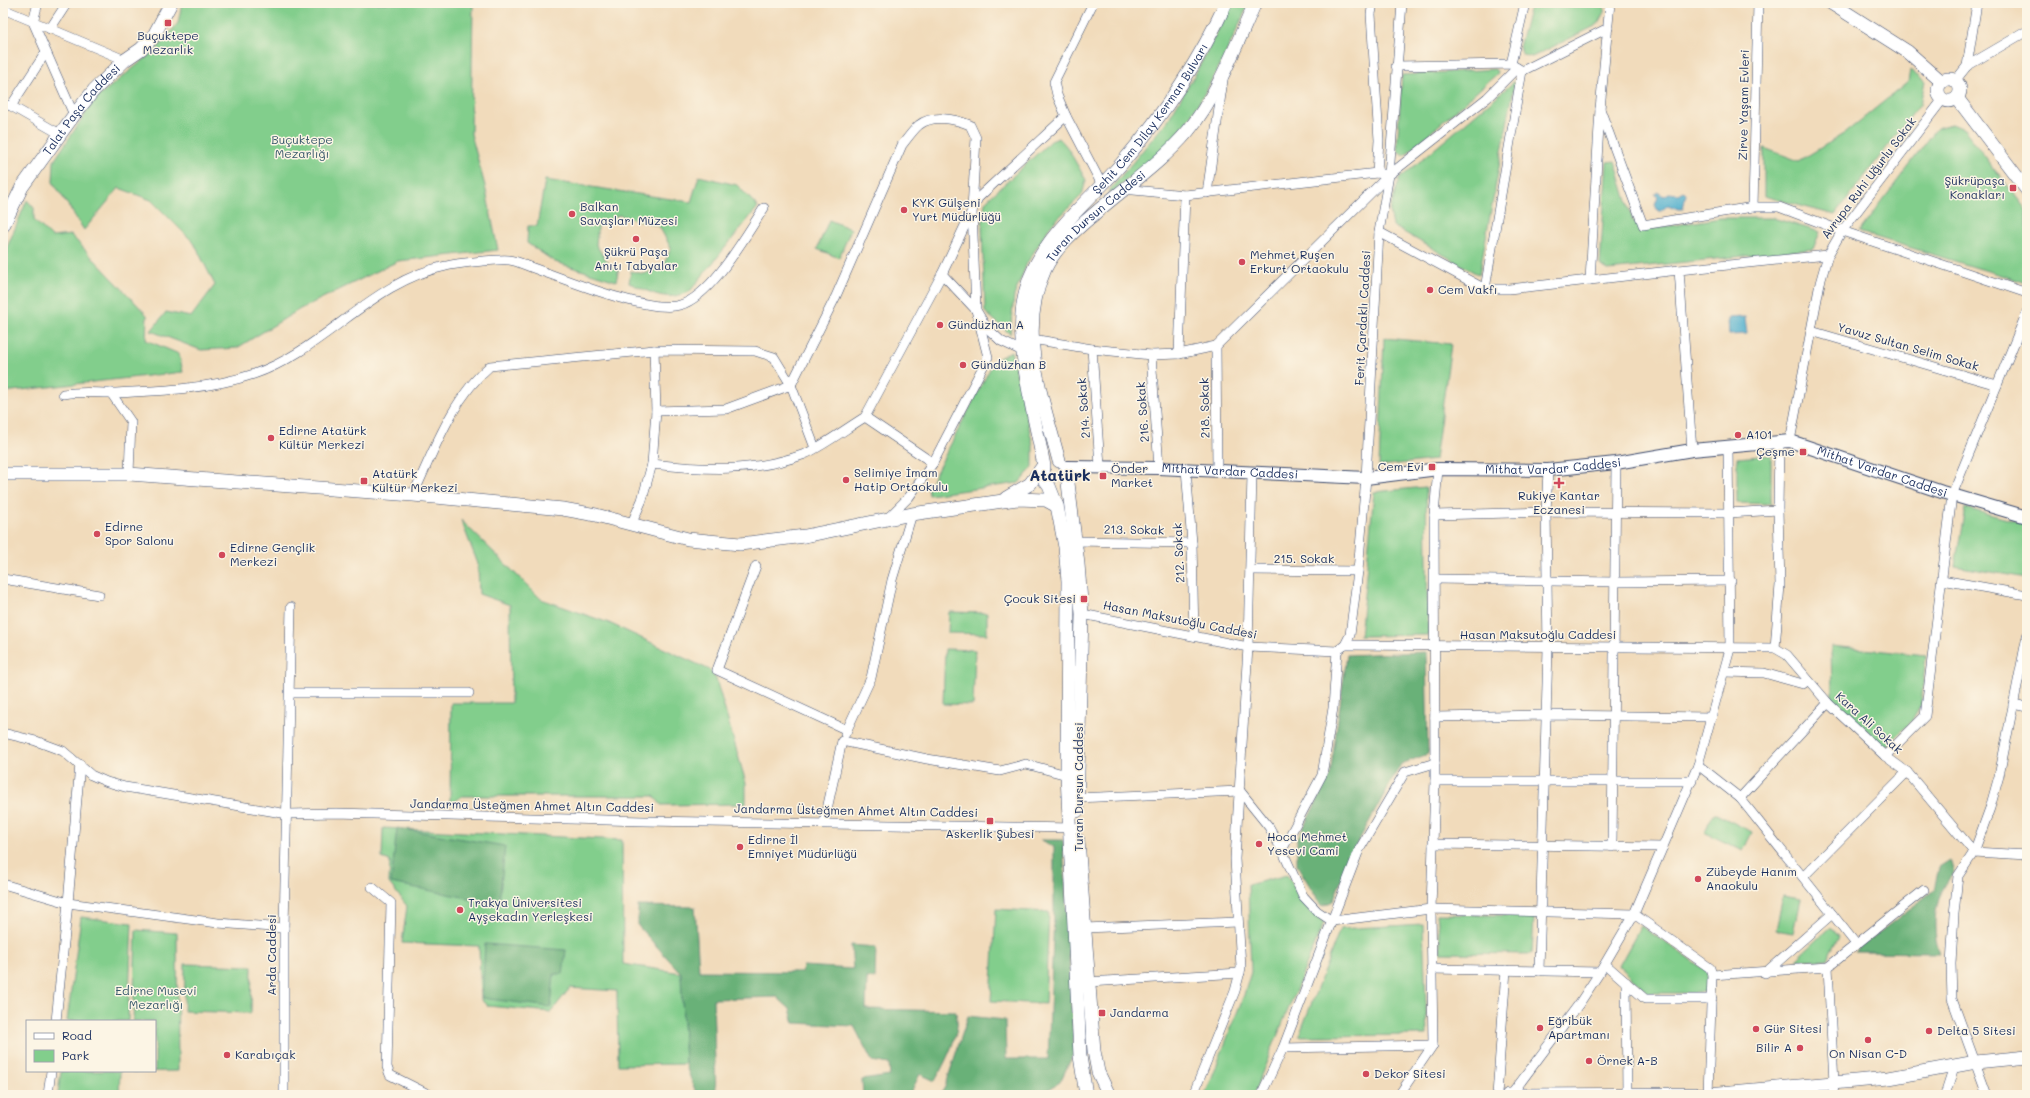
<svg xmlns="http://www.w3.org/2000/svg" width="2030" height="1098" viewBox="0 0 2030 1098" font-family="Mali,sans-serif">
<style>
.green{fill:#82ce8c;stroke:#4e7e75}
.forest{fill:#69b178;stroke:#42706b}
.water{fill:#4eaecd;stroke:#346e96}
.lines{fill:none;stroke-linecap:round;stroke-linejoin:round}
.minor-casing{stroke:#3b496c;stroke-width:10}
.tertiary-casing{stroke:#3b496c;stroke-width:14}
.secondary-casing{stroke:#3b496c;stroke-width:14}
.minor{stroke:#fff;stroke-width:9}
.tertiary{stroke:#fff;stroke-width:12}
.secondary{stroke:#fff;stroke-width:13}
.poi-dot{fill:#d1495b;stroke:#fcf5e5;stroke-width:1.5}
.labels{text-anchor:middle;stroke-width:3;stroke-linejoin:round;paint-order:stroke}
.poi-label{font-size:12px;fill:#1b2f5e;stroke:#fcf5e5;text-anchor:start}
.street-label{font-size:12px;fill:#1b2f5e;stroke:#fcf5e5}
.park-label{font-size:12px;fill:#35576a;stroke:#fcf5e5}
.district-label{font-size:16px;font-weight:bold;fill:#1b2f5e;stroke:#fcf5e5}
</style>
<rect width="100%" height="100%" fill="#fcf5e5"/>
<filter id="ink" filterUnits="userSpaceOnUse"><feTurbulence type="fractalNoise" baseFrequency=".025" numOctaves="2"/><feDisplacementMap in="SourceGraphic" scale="8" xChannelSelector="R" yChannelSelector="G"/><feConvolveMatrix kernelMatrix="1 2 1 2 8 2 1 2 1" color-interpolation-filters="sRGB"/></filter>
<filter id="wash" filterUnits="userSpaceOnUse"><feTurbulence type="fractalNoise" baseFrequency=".012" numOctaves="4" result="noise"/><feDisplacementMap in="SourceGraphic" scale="16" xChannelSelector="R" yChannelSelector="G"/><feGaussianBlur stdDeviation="0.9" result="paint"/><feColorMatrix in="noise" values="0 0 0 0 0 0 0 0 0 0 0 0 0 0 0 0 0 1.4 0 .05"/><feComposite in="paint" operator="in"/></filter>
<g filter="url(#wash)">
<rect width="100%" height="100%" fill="#f1dbbb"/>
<g class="green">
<polygon points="182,3 473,3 471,134 485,186 498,250 398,261 300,309 237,348 201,350 151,331 166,312 191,317 215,285 194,243 151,200 119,188 84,230 53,182 54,161 95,99 157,49 178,23"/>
<path d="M1232,3H1249C1230,45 1201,110 1169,143C1151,161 1130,176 1112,193L1108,192L1168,120L1196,73Z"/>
<polygon points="1531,3 1604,3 1604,12 1597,25 1532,57 1523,55 1519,47"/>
<polygon points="1495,69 1498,73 1404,156 1397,150 1402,75"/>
<polygon points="1910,70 1925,82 1920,104 1835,215 1764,196 1764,148 1799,161 1845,133 1908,82"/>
<polygon points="1515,81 1479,275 1393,226 1390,211 1399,179"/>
<polygon points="1952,124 1964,129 2027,211 2027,283 1859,232 1937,128"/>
<polygon points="1059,138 1067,147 1086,180 1082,195 1051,225 1027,263 1014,296 1010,334 985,312 982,228 985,202 1051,141"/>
<polygon points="1615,161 1633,221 1651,229 1720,218 1773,218 1820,232 1813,249 1608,270 1600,265 1607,162"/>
<path d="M699,176L737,185L758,207L690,291C666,303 651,292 629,283L631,271L644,274L663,267L671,248L659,226L619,215L598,226L596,245L609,264L619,268L616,281L555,262L527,243L528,226H537L545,180L691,202Z"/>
<polygon points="27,200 34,208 34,220 52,237 71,235 147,315 146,340 179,354 183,372 3,392 3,279 8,245"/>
<polygon points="829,220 851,229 839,258 817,249"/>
<polygon points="1384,338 1451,344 1435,460 1379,466"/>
<polygon points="1011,351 1033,445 1033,467 1019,483 929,495 928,488 994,361"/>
<polygon points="1771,455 1771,504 1737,503 1737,458"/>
<polygon points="1426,487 1428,635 1360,636 1374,492"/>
<polygon points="1965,508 2027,524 2027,578 1955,566"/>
<polygon points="461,520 541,599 609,623 710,670 716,679 746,783 746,804 661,805 654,796 462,796 450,805 451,703 511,703 510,605 479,594 478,564"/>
<polygon points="949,612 987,613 987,634 948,633"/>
<polygon points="1831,646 1926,655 1921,705 1912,721 1885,748 1832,697"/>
<polygon points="945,649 975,650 973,705 943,704"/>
<polygon points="1714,813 1752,832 1743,851 1704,832"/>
<polygon points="383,828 622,840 623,964 681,973 685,1064 618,1065 617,991 570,988 551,1012 488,1006 481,1000 479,946 402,943 407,906 389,883 390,861 382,858"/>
<polygon points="1287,875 1303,902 1324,922 1253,1095 1205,1095 1244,995 1251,972 1248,885"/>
<polygon points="1783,896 1800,899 1793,933 1776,930"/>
<polygon points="996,909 1049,912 1045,1004 991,1001"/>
<polygon points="1437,914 1534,916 1532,954 1441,953"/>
<polygon points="81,917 132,923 128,1021 67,1021"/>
<polygon points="1423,924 1427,1035 1299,1036 1340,929"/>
<polygon points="1641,926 1707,971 1708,993 1649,993 1619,966"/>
<polygon points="1831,927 1839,937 1827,959 1796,960"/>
<polygon points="136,930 177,933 178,1071 132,1072 155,1071 155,1021 133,1021"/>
<polygon points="185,964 252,966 251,1013 184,1011"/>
<polygon points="61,1071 120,1071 119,1095 60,1095 58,1093"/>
</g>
<g class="forest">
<polygon points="1426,652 1428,754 1401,764 1353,851 1333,901 1322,906 1297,865 1297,840 1330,776 1347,655"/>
<polygon points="397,828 505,846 499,904 391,883"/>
<polygon points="1041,840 1063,840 1074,1053 1060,1082 1040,1095 940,1095 945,1087 968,1016 1005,1020 1006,1059 1048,1059 1054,914 1054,847"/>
<path d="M1950,860L1954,873C1935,893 1930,927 1940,953L1854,952L1934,890L1939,867Z"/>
<path d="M638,906L695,907L699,971L802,972L803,966L853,969L851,945L876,947L875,978H867L866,1009L955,1011C964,1029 944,1064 935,1081L920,1074L910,1094L912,1095H863L862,1080L890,1076L889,1064L872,1061L854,1026L794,1023L790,1009L777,997L713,999L716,1095H697L685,1064L681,973L638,926Z"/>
<polygon points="485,944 566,950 563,974 554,974 551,1007 482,998"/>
</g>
<g class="water">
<polygon points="1683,191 1686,194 1683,209 1678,209 1668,205 1661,211 1658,211 1655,205 1658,197 1655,195 1657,192 1664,196 1669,193 1678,194"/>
<polygon points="1745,317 1747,334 1729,335 1728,318"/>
</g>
</g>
<g filter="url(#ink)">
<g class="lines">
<defs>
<g id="minor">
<polyline points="38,3 33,22 74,115"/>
<polyline points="1373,3 1371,14 1379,140 1377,173"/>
<polyline points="3,9 125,60"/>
<polyline points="50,29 67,3"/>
<polyline points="1511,64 1525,3"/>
<polyline points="1396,66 1511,64 1521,70"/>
<polyline points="1967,66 2027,31"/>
<polyline points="1522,71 1608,28"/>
<polyline points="1955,81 1967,66 1977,3"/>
<polyline points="3,104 11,106 60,134"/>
<polyline points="11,106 46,52"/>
<polyline points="1600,109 1643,225 1753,207 1779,207 1842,231 2027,293"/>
<polyline points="1066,116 1057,95 1054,82 1093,3"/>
<polyline points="1123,189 1185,195 1179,354"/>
<polyline points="1207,193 1223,80"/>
<polyline points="1185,195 1377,173 1389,175"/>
<polyline points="1753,207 1758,3"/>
<polyline points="1379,232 1485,289 1509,289 1679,270"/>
<polyline points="942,274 978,198 1066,116 1102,185"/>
<polyline points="1590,280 1600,109 1610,3"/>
<polyline points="1485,289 1522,71"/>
<polyline points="1811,331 1997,385"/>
<polyline points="1032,339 1092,349 1151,355 1179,354 1216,346 1389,175 1487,98 1517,68"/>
<polyline points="1216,346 1217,470"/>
<polyline points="1092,349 1100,466"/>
<polyline points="654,350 656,411"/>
<polyline points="1151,355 1159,468"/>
<path d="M791,385L836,296L902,145C907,139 913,130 919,125C933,114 955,119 970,125L976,138L972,210L976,310L987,328L1001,341L1022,351"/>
<polyline points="111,393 131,422 129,474"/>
<path d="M63,394C80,391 96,393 114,393C160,391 210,389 254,374C323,351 373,280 446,266C458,263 499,259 509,260C518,261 527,266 536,269C567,280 650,314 680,305C712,296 746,235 764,208"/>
<polyline points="865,417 942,274 976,310 988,357 933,463"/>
<polyline points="1790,441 1820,283 1828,255 1842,231 1943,99"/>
<polyline points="1692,450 1679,270 1828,255"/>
<path d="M652,464C705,470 753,473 805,454C823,446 847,428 865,417L933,463L909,497L887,519"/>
<polyline points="1186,469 1192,543 1194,636"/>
<path d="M413,495C433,452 453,397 490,366L654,350L755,351L774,357L791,385"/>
<polyline points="1434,515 1546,512 1728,513 1778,510"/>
<polyline points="631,525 642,500 652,464 656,411 726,409 791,385 815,448"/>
<polyline points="1075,541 1192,543"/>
<polyline points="756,566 717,670 847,730"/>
<polyline points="1250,570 1358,571"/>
<polyline points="3,579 99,595"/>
<polyline points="1436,579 1615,582 1731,581"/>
<polyline points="1942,580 2027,595"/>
<polyline points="1082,614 1248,647 1337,651 1345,645 1350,635 1358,571 1366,478 1379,232 1389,175 1402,3"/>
<polyline points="1345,645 1775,648 1787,655 1828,703 1885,756 1907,772 1974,852 2027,855"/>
<polyline points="1775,648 1780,585 1778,510 1779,442"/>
<polyline points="1724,672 1764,673 1803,684 1808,680"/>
<polyline points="290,693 469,693"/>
<polyline points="2013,704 2027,707"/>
<polyline points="1435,717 1545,715 1712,717"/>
<polyline points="3,733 36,741 63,751 91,775 107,782 125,787 288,814 336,813 644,821 1077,828"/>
<polyline points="845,734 871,678 892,580 912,514"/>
<polyline points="1885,756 1925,716 1952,495 2027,312"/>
<polyline points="1698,765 1740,798 1856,944"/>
<polyline points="1435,781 1692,781"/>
<polyline points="1240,791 1269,827 1282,850 1303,896 1317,911 1332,921 1431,909 1634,914 1710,968 1712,975 1708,1095"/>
<polyline points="1076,798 1240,791"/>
<polyline points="1740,798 1828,703"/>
<polyline points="824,823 842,741 927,759 1000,771 1026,764 1067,775"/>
<polyline points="1433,844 1663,847"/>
<polyline points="1612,847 1616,463"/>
<polyline points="1282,850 1322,775 1333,708 1337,651"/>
<polyline points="1804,876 1907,772"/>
<polyline points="3,884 68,903 218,923 284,928"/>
<polyline points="372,887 391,903 387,1067 390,1075 430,1095"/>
<polyline points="1084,928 1238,922"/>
<polyline points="1605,964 1645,999 1712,999"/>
<polyline points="1828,967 1834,1083 1833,1095"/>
<polyline points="1431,969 1600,972"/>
<polyline points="1539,971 1548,648 1546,512 1548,470"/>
<polyline points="1765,973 1832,914"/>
<polyline points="1712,975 1828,967 1924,890"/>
<polyline points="1088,982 1240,973"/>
<polyline points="1626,982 1627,1094"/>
<polyline points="56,1021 68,903 80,764"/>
<polyline points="1283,1048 1433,1045"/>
<polyline points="48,1095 51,1071"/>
<polyline points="284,1095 284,928 291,607"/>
<polyline points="1193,1095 1235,991 1241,968 1235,859 1248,647 1252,473"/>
<polyline points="1261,1095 1283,1048 1359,850 1405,772 1435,763"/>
<polyline points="1399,1095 1433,1045 1431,909 1435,781 1434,515 1438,469"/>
<polyline points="1497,1095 1506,970"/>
<polyline points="1511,1095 1579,1004 1600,972 1634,914 1698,765 1730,649 1728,446"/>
<polyline points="1945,1095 1954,1067"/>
<polyline points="1987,1095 1952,999 1951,964 1954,914 1958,876 1974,852 1990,808 1999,776 2027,636"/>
</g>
<g id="tertiary">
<path id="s1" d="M1066,467L1159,468L1366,478L1438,469L1548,470L1616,463L1692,450L1790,441L1942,492L2027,517"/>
</g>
<g id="secondary">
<polyline points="1831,3 1908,52 1942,82"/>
<circle cx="1949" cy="90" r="11"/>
<polyline points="1957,98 2027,190"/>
<path id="s2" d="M3,226L22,187L74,115L94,90L125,60L141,49L153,37L171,3"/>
<path id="s3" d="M1059,461C1043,399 1016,332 1045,269C1055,248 1075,230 1093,215C1124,188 1161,163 1188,131C1216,98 1237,43 1255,3"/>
<polyline points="3,474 129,474 413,495 563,509 596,515 688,539 740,544 805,536 912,514 1017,499 1046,500 1057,506"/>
<polyline points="1067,475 1078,564 1082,614 1077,811"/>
<polyline points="1006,498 1030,484 1043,466"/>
<polyline points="1078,840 1094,1051 1098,1072 1109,1095"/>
<path id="s4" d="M1086,1095L1080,1056L1067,775L1068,581L1065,547L1057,506L1049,486L1043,478L1044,466C1035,417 1016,352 1023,304C1032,242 1085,207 1122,163C1163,115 1200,60 1226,3"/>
<polyline points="1508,1095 1708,1094 1889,1078 1976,1062 2027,1057"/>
</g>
</defs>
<use href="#minor" class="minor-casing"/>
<use href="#tertiary" class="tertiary-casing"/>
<use href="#secondary" class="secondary-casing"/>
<use href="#minor" class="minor"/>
<use href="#tertiary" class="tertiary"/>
<use href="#secondary" class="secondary"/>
</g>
</g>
<g class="poi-dot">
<rect x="164" y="19" width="8" height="8" rx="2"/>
<rect x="2009" y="184" width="8" height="8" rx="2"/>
<circle cx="904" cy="210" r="4"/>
<circle cx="572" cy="214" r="4"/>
<circle cx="636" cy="239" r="4"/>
<circle cx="1242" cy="262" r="4"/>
<circle cx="1430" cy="290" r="4"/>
<circle cx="940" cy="325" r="4"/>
<circle cx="963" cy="365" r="4"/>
<circle cx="1738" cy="435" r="4"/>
<circle cx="271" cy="438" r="4"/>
<rect x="1799" y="448" width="8" height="8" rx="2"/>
<rect x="1428" y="463" width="8" height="8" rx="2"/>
<rect x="1099" y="472" width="8" height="8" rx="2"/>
<circle cx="846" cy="480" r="4"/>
<rect x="360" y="477" width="8" height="8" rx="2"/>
<path d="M1557 477h4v4h4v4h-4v4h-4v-4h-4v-4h4z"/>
<circle cx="97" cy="534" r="4"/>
<circle cx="222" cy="555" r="4"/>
<rect x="1080" y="595" width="8" height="8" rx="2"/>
<rect x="986" y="817" width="8" height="8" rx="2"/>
<circle cx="1259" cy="844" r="4"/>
<circle cx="740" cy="847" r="4"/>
<circle cx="1698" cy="879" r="4"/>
<circle cx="460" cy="910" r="4"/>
<rect x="1098" y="1009" width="8" height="8" rx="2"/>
<circle cx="1540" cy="1028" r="4"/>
<circle cx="1756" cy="1029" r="4"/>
<circle cx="1929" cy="1031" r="4"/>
<circle cx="1868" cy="1040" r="4"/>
<circle cx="1800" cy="1048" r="4"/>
<circle cx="227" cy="1055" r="4"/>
<circle cx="1589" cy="1061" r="4"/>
<circle cx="1366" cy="1074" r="4"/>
</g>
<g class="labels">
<g class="poi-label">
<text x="168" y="40" text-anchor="middle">Buçuktepe<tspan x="168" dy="14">Mezarlık</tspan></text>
<text x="2005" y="185" text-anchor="end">Şükrüpaşa<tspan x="2005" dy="14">Konakları</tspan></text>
<text x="912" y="207">KYK Gülşeni<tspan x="912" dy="14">Yurt Müdürlüğü</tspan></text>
<text x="580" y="211">Balkan<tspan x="580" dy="14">Savaşları Müzesi</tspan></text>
<text x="636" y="256" text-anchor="middle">Şükrü Paşa<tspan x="636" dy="14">Anıtı Tabyalar</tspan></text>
<text x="1250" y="259">Mehmet Ruşen<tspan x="1250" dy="14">Erkurt Ortaokulu</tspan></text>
<text x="1438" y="294">Cem Vakfı</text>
<text x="948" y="329">Gündüzhan A</text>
<text x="971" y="369">Gündüzhan B</text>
<text x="279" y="435">Edirne Atatürk<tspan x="279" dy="14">Kültür Merkezi</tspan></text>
<text x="1746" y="439">A101</text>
<text x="1795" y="456" text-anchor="end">Çeşme</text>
<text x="1424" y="471" text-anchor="end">Cem Evi</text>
<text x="1111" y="473">Önder<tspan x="1111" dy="14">Market</tspan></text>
<text x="854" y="477">Selimiye İmam<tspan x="854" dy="14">Hatip Ortaokulu</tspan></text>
<text x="372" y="478">Atatürk<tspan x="372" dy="14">Kültür Merkezi</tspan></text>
<text x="1559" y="500" text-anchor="middle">Rukiye Kantar<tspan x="1559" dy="14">Eczanesi</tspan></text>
<text x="105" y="531">Edirne<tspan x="105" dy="14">Spor Salonu</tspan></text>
<text x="230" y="552">Edirne Gençlik<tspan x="230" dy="14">Merkezi</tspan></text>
<text x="1076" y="603" text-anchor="end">Çocuk Sitesi</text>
<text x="990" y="838" text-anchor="middle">Askerlik Şubesi</text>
<text x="1267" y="841">Hoca Mehmet<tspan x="1267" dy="14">Yesevi Cami</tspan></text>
<text x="748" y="844">Edirne İl<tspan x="748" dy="14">Emniyet Müdürlüğü</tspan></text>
<text x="1706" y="876">Zübeyde Hanım<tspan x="1706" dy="14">Anaokulu</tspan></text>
<text x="468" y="907">Trakya Üniversitesi<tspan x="468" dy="14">Ayşekadın Yerleşkesi</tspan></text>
<text x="1110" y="1017">Jandarma</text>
<text x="1548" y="1025">Eğribük<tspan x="1548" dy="14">Apartmanı</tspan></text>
<text x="1764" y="1033">Gür Sitesi</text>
<text x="1937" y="1035">Delta 5 Sitesi</text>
<text x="1792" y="1052" text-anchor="end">Bilir A</text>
<text x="1868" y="1058" text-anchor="middle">On Nisan C-D</text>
<text x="235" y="1059">Karabıçak</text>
<text x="1597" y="1065">Örnek A-B</text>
<text x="1374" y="1078">Dekor Sitesi</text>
</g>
<g class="street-label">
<text transform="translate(1744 105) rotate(-89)" y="4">Zirve Yaşam Evleri</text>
<text dy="4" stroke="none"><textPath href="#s2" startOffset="141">Talat Paşa Caddesi</textPath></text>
<text dy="4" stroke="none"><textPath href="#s4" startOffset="1026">Şehit Cem Dilay Kerman Bulvarı</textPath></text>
<text transform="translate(1869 178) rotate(-53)" y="4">Avrupa Ruhi Uğurlu Sokak</text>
<text dy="4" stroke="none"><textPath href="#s3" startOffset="271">Turan Dursun Caddesi</textPath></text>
<text transform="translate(1363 318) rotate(-87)" y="4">Ferit Çardaklı Caddesi</text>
<text transform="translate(1908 347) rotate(16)" y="4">Yavuz Sultan Selim Sokak</text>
<text transform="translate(1084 408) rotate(-94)" y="4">214. Sokak</text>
<text transform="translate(1205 408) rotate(-91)" y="4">218. Sokak</text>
<text transform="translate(1143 412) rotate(-94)" y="4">216. Sokak</text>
<text dy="4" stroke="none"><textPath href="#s1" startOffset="488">Mithat Vardar Caddesi</textPath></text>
<text dy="4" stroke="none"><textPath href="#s1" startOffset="164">Mithat Vardar Caddesi</textPath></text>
<text dy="4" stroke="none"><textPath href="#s1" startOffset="824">Mithat Vardar Caddesi</textPath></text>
<text transform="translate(1134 530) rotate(1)" y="4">213. Sokak</text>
<text transform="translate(1179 553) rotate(-93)" y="4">212. Sokak</text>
<text x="1304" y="563">215. Sokak</text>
<text transform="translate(1180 620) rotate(11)" y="4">Hasan Maksutoğlu Caddesi</text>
<text x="1538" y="639">Hasan Maksutoğlu Caddesi</text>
<text transform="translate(1869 723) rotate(42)" y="4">Kara Ali Sokak</text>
<text transform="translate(1079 787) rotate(-90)" y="4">Turan Dursun Caddesi</text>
<text transform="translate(532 806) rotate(1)" y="4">Jandarma Üsteğmen Ahmet Altın Caddesi</text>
<text transform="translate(856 811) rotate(1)" y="4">Jandarma Üsteğmen Ahmet Altın Caddesi</text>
<text transform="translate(272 955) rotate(-90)" y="4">Arda Caddesi</text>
</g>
<g class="park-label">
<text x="302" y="144">Buçuktepe<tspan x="302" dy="14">Mezarlığı</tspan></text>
<text x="156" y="995">Edirne Musevi<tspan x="156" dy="14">Mezarlığı</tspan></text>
</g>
<g class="district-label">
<text x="1060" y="481">Atatürk</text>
</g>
</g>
<rect width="2030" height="1098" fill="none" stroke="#fcf5e5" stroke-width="16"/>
<rect x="26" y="1020" width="130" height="52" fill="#fcf5e5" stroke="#a2a6af"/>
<rect x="34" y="1033" width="20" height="6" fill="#ffffff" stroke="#a2a6af"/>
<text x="62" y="1040" font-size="12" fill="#1b2f5e">Road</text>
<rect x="34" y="1050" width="20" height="12" fill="#82ce8c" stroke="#a2a6af"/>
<text x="62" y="1060" font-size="12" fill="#1b2f5e">Park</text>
</svg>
